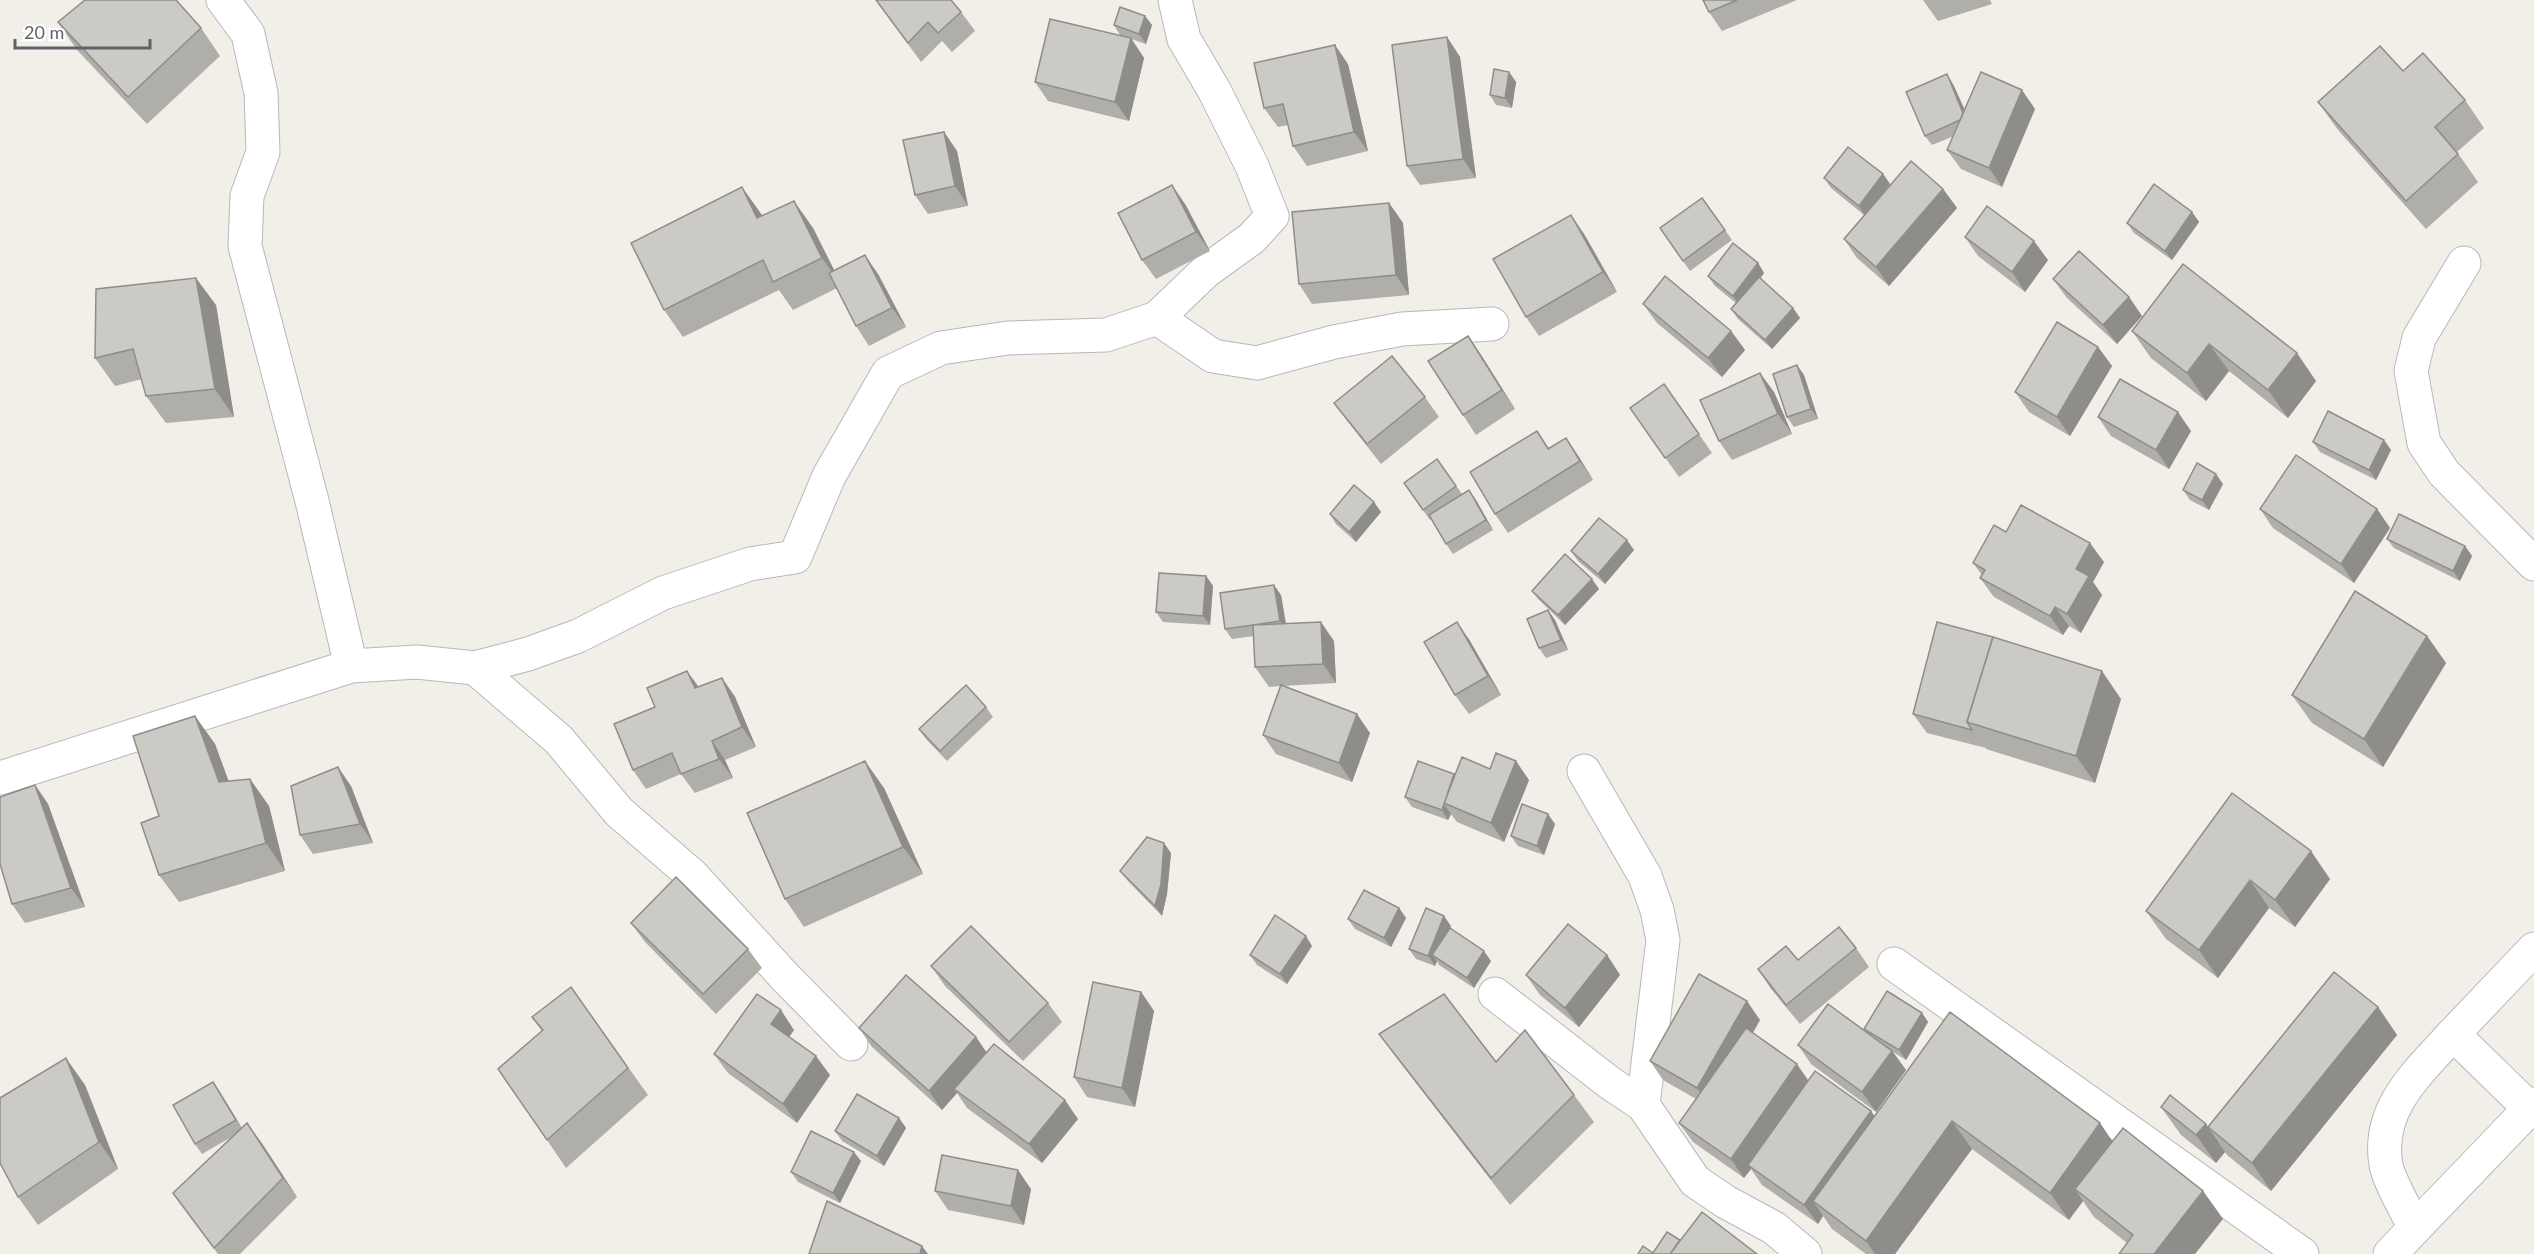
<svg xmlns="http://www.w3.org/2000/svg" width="2534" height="1254" viewBox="0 0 2534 1254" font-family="Lato,sans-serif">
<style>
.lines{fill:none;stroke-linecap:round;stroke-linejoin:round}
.street-casing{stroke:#b5b8bc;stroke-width:35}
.secondary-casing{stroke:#b6babf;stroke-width:35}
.street{stroke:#fff;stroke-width:33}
.secondary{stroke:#fff;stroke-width:33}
.wall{fill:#afaea9}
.shaded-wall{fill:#8f8d8a}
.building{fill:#cccac5;stroke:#8f8d8a;stroke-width:1.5}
</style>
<rect width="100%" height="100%" fill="#f1efe8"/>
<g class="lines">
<defs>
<g id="street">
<polyline points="223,0 248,34 261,93 263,152 247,196 245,246 312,501 351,666"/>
<polyline points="2464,263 2419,338 2411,371 2424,443 2444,473 2534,564"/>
<polyline points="1157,318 1213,356 1257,363 1334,342 1402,329 1492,324"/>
<polyline points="475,668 559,740 619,812 693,876 786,978 851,1044"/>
<polyline points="1584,771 1645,876 1657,910 1663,940 1643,1105"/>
<polyline points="0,778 351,666 417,662 475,668 528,654 578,636 663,593 750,564 795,557 829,476 888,373 941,348 1008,338 1106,335 1157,318 1205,272 1252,238 1272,216 1252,166 1214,90 1184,39 1175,0"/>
<polyline points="1894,964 2302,1254"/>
<polyline points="1495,994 1610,1083 1643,1105 1695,1181 1726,1202 1774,1228 1805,1254"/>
<polyline points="2529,1108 2453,1034 2534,949"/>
<path d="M2415,1228C2407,1212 2389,1181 2386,1165C2376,1108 2419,1072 2453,1034"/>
</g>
<polyline id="secondary" points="2390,1254 2534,1104"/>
</defs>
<use href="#street" class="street-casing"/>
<use href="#secondary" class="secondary-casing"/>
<use href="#street" class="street"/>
<use href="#secondary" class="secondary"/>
</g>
<g class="wall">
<polygon points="876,0 951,0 961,12 975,31 952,52 942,41 921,62"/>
<polygon points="1703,0 1797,0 1722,31 1709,12"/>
<polygon points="1923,0 1990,0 1992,4 1938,21"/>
<polygon points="1145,16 1152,25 1146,44 1131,39 1144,58 1129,121 1048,101 1035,82 1129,38 1120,35 1114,25"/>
<polygon points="58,22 201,28 220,56 147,124 77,50"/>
<polygon points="1447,37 1460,57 1476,178 1420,185 1407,166"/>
<polygon points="1348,64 1368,151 1307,166 1293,146 1288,125 1278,127 1264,108"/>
<polygon points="2403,71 2465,100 2484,128 2457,152 2478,182 2426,229 2338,130 2318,102"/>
<polygon points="1509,72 1516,82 1512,108 1496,105 1490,95"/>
<polygon points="1953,84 1965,110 2035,109 2002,187 1961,169 1947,150 1954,136 1932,145 1925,136"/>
<polygon points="944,132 957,151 968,206 928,214 915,195"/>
<polygon points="1883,174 1890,184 1878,200 1943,189 1957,208 1889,286 1857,258 1844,239 1864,215 1831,188 1824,178"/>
<polygon points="1702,198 1732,240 1690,271 1660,228"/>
<polygon points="1389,203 1403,223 1409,295 1312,304 1299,284"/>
<polygon points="1185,204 1210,251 1156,279 1142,260"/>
<polygon points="2192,212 2199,222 2172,260 2134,233 2127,223"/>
<polygon points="1571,215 1584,234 1617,292 1539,336 1526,317"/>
<polygon points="762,216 813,228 834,270 878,274 906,327 869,346 856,326 837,288 793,310 779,290 683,337 664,310"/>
<polygon points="1965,237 2048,260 2025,292 1978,256"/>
<polygon points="1758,263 1764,273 1760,279 1793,308 1800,318 1772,349 1738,319 1731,309 1736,303 1715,286 1708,276"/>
<polygon points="2183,264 2316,381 2288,418 2229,371 2206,401 2151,358 2132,331"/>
<polygon points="2053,279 2129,297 2142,316 2117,344 2067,298"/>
<polygon points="1643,304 1731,331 1745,350 1722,377 1657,323"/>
<polygon points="216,305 234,417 166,423 146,396 142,379 115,386 95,358"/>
<polygon points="1468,336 1481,355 1515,409 1476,435 1463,415"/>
<polygon points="2098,347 2112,366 2070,436 2029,412 2015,392"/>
<polygon points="1804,375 1818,419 1794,427 1787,417"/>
<polygon points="1664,384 1712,453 1679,477 1630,408"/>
<polygon points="1774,392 1792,434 1732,460 1719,441"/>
<polygon points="1425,397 1439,417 1381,464 1348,422 1334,403"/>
<polygon points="2098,417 2191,431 2169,469 2111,436"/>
<polygon points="1537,431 1549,448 1566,438 1579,457 1593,480 1508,533 1495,514"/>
<polygon points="2384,440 2391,450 2376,480 2320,452 2313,442"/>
<polygon points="1437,459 1462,494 1469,490 1476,500 1493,530 1453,554 1446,544 1431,519 1430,520 1404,483"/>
<polygon points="2223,484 2209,510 2190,500 2183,490"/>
<polygon points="2260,509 2377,509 2390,528 2354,583 2273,528"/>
<polygon points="1381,512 1356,542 1336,524 1330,514"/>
<polygon points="2006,532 2104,562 2093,582 2102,595 2081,633 2069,626 2063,635 1994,597 1980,578 1982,575 1973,563"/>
<polygon points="2387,539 2465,546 2472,556 2460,581 2394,548"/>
<polygon points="1634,550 1605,584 1578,561 1571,551"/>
<polygon points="1206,576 1213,586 1210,625 1163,622 1156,612"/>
<polygon points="1599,589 1565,625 1539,600 1532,591"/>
<polygon points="1281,595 1286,624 1334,641 1336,683 1282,686 1370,733 1352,782 1276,754 1263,735 1280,686 1269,687 1255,667 1254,636 1232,639 1225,629"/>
<polygon points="1555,620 1568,650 1546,658 1539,648"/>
<polygon points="1457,622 1470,641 1501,695 1469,714 1455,695"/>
<polygon points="2427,636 2446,663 2383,767 2312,723 2292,695"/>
<polygon points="722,678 735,697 756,747 725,760 733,778 695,793 681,774 646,789 633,770 655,707 698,687"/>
<polygon points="2121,699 2095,783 1986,749 1986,748 1927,733 1913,714"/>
<polygon points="986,707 993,717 947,761 926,739 919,729"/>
<polygon points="195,716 215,744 228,781 250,779 269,806 285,871 179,902 159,875 159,816"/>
<polygon points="1490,769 1529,780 1504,842 1457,822 1451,814 1448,820 1412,807 1405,797 1454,774"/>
<polygon points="35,785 48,804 85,907 25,923 12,904"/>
<polygon points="351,786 373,843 313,854 300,835"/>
<polygon points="884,788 923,874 804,927 785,899"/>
<polygon points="2232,793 2330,879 2295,927 2269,908 2218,978 2166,939 2146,911"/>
<polygon points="1555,824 1544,855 1518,846 1511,836"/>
<polygon points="1171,853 1167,894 1162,916 1127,880 1120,871"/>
<polygon points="1399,908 1406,918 1391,947 1355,929 1348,919"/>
<polygon points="631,923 748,949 762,968 716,1014 645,942"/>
<polygon points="1451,926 1450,928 1491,961 1474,988 1439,965 1437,961 1435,966 1416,959 1409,949"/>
<polygon points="1312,946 1287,984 1257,965 1250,955"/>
<polygon points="1856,948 1869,967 1800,1024 1771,989 1758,969"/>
<polygon points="1607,955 1620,975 1579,1027 1540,995 1526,975"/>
<polygon points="931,966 1048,1003 1062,1022 1023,1061 945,986"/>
<polygon points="571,987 648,1095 566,1168 547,1140 542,1031 532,1017"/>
<polygon points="1141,992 1154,1011 1135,1107 1087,1097 1074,1077"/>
<polygon points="2378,1007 2397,1035 2271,1191 2227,1155 2225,1152 2216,1163 2181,1135 2161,1107 2206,1124 2208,1127"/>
<polygon points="1922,1013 1928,1022 1906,1060 1893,1052 1906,1070 1876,1112 1811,1064 1798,1045 1866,1032 1864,1029"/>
<polygon points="1760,1020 1753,1033 1808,1081 1871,1111 1874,1116 2100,1123 2112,1142 2203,1191 2223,1219 2127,1243 2094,1217 2083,1201 2069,1220 1972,1149 1895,1254 1866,1254 1832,1229 1823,1216 1818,1224 1762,1185 1751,1169 1744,1178 1693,1142 1679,1123 1696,1099 1663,1080 1650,1061"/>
<polygon points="859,1028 976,1037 986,1052 1078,1119 1042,1163 967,1108 957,1093 942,1110 872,1047"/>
<polygon points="794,1030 789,1037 830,1075 797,1123 728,1073 714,1054"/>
<polygon points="1379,1034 1496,1062 1574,1095 1594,1122 1510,1205 1399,1061"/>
<polygon points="213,1082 242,1128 261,1142 297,1197 240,1254 218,1254 173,1193 235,1135 202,1154 195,1144"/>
<polygon points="85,1085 118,1169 38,1225 18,1197"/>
<polygon points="899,1118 906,1128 884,1166 842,1141 835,1131"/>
<polygon points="861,1161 840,1203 798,1182 791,1172"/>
<polygon points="1031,1189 1024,1225 948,1210 935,1191"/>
</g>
<g class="shaded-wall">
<polygon points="1145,16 1152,25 1146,44 1139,34"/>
<polygon points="1447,37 1460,57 1476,178 1463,159"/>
<polygon points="1131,38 1144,58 1129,121 1115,102"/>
<polygon points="1335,45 1348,64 1368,151 1354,132"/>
<polygon points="1509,72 1516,82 1512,108 1505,98"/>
<polygon points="1947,74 1953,84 1972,127 1965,117"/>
<polygon points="2022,90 2035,109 2002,187 1989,168"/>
<polygon points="944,132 957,151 968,206 955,186"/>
<polygon points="1883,174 1890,184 1865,216 1859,206"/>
<polygon points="1172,185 1185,204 1210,251 1196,232"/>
<polygon points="742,187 762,215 777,246 757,218"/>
<polygon points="1943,189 1957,208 1889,286 1876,267"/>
<polygon points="794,201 813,228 842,286 822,258"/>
<polygon points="1389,203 1403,223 1409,295 1396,275"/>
<polygon points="2192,212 2199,222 2172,260 2165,251"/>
<polygon points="1571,215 1584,234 1617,292 1603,272"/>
<polygon points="2034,241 2048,260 2025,292 2012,272"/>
<polygon points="865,255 878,274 906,327 892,308"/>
<polygon points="1758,263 1764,273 1740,306 1733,296"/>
<polygon points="196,278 216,305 234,417 215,389"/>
<polygon points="2129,297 2142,316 2117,344 2103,325"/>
<polygon points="1793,308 1800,318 1772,349 1765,340"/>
<polygon points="1731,331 1745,350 1722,377 1708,358"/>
<polygon points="1468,336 1481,355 1515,409 1502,390"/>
<polygon points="2209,344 2229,371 2206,401 2187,373"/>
<polygon points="2098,347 2112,366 2070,436 2057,417"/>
<polygon points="2297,353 2316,381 2288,418 2268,390"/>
<polygon points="1797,365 1804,375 1818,419 1811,409"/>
<polygon points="1760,373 1774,392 1792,434 1778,414"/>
<polygon points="2178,412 2191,431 2169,469 2156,450"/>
<polygon points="1566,438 1579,457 1593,480 1580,461"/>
<polygon points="2384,440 2391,450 2376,480 2369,470"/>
<polygon points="2216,474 2223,484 2209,510 2202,500"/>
<polygon points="1469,490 1476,500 1493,530 1486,520"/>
<polygon points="1374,502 1381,512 1356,542 1349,532"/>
<polygon points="2377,509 2390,528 2354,583 2341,564"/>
<polygon points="1627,540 1634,550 1605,584 1598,574"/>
<polygon points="2090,543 2104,562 2093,582 2102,595 2081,633 2067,614 2076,569"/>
<polygon points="2465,546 2472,556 2460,581 2453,571"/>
<polygon points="1206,576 1213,586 1210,625 1203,616"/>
<polygon points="1592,579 1599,589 1565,625 1558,615"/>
<polygon points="1274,585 1281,595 1287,631 1280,621"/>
<polygon points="2055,607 2069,626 2063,635 2050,616"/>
<polygon points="1548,610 1555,620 1568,650 1561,640"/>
<polygon points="1321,622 1334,641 1336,683 1323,664"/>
<polygon points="1457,622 1470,641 1501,695 1488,676"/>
<polygon points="2427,636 2446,663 2383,767 2364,739"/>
<polygon points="687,671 701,690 695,688"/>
<polygon points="2102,671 2121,699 2095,783 2076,756"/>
<polygon points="722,678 735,697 756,747 742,727"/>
<polygon points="1357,714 1370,733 1352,782 1339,763"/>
<polygon points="195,716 215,744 239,809 219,782"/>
<polygon points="712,741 725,760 733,778 719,759"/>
<polygon points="865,761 884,788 923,874 903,847"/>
<polygon points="1516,761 1529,780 1504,842 1491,823"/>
<polygon points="338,767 351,786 373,843 360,824"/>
<polygon points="250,779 269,806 285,871 266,843"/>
<polygon points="35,785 48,804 85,907 71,888"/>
<polygon points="1444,804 1451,814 1448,820 1442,810"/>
<polygon points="1548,814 1555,824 1544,855 1537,846"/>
<polygon points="1164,843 1171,853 1167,894 1162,916 1155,906"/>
<polygon points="2311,851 2330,879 2295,927 2275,900"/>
<polygon points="2250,880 2269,908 2218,978 2199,950"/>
<polygon points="1399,908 1406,918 1391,947 1384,938"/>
<polygon points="1444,916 1451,926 1438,959 1432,955 1437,961 1435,966 1428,956"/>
<polygon points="1306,936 1312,946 1287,984 1280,974"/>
<polygon points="1484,951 1491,961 1474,988 1467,978"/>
<polygon points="1607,955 1620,975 1579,1027 1565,1008"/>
<polygon points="1141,992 1154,1011 1135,1107 1122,1088"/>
<polygon points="1747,1001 1760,1020 1710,1107 1697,1088"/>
<polygon points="2378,1007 2397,1035 2271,1191 2252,1163"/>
<polygon points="781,1010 794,1030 785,1043 771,1024"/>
<polygon points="1922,1013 1928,1022 1906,1060 1899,1050"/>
<polygon points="976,1037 989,1056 954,1089 957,1093 942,1110 929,1091"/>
<polygon points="1892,1051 1906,1070 1876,1112 1862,1092"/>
<polygon points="816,1056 830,1075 797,1123 783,1104"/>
<polygon points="66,1058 85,1085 118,1169 99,1142"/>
<polygon points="1797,1064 1810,1083 1748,1165 1751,1169 1744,1178 1731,1159"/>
<polygon points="213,1082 220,1092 243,1130 236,1120"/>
<polygon points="1065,1100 1078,1119 1042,1163 1029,1144"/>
<polygon points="1871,1111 1884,1130 1813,1201 1823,1216 1818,1224 1804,1205"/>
<polygon points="899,1118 906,1128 884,1166 877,1156"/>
<polygon points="1952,1121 1972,1149 1895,1254 1875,1254 1866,1241"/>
<polygon points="247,1123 261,1142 297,1197 283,1178"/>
<polygon points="2100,1123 2119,1151 2075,1189 2083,1201 2069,1220 2050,1193"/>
<polygon points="2206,1124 2225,1152 2216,1163 2196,1135"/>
<polygon points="854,1152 861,1161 840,1203 833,1193"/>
<polygon points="1018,1170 1031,1189 1024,1225 1011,1206"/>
<polygon points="2203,1191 2223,1219 2195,1254 2154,1254"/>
<polygon points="922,1246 928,1254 920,1254"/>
</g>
<g class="building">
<polygon points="85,0 176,0 201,28 128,97 58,22"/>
<polygon points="876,0 951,0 961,12 938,33 928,22 908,43"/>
<polygon points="1703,0 1737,0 1709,12"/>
<polygon points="1120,7 1145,16 1139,34 1114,25"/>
<polygon points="1050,19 1131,38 1115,102 1035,82"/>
<polygon points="1447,37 1463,159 1407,166 1392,45"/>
<polygon points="1335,45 1354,132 1293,146 1283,104 1264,108 1254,63"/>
<polygon points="2380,46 2403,71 2423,53 2465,100 2435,127 2458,154 2406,201 2318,102"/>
<polygon points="1494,69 1509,72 1505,98 1490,95"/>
<polygon points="1981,72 2022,90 1989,168 1947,150"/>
<polygon points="1947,74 1963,113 1960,120 1925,136 1906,92"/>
<polygon points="944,132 955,186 915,195 903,140"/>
<polygon points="1848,147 1883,174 1859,206 1824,178"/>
<polygon points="1911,161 1943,189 1876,267 1844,239"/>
<polygon points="2154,184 2192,212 2165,251 2127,223"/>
<polygon points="1172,185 1196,232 1142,260 1118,213"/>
<polygon points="742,187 757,218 794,201 822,258 773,282 763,260 664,310 631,243"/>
<polygon points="1702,198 1725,230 1683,261 1660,228"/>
<polygon points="1389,203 1396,275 1299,284 1292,212"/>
<polygon points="1987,206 2034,241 2012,272 1965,237"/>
<polygon points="1571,215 1603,272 1526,317 1493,259"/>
<polygon points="1733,243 1758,263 1733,296 1708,276"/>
<polygon points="2079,251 2129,297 2103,325 2053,279"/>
<polygon points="865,255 892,308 856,326 829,273"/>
<polygon points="2183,264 2297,353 2268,390 2209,344 2187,373 2132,331"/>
<polygon points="1665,276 1731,331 1708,358 1643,304"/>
<polygon points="1759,277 1793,308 1765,340 1731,309"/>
<polygon points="196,278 215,389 146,396 133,349 95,358 96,289"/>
<polygon points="2057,322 2098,347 2057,417 2015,392"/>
<polygon points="1468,336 1502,390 1463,415 1428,361"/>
<polygon points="1392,356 1425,397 1367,444 1334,403"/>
<polygon points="1797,365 1811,409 1787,417 1773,374"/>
<polygon points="1760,373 1778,414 1719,441 1700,400"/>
<polygon points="2120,379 2178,412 2156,450 2098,417"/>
<polygon points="1664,384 1699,434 1665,458 1630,408"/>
<polygon points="2328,411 2384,440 2369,470 2313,442"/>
<polygon points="1537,431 1548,449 1566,438 1580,461 1495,514 1470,472"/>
<polygon points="2296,455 2377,509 2341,564 2260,509"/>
<polygon points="1437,459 1456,486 1423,510 1404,483"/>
<polygon points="2197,463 2216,474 2202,500 2183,490"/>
<polygon points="1354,485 1374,502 1349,532 1330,514"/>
<polygon points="1469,490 1486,520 1446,544 1429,515"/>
<polygon points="2021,505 2090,543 2076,569 2089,576 2067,614 2055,607 2050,616 1980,578 1985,570 1973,563 1994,525 2006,532"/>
<polygon points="2399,514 2465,546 2453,571 2387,539"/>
<polygon points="1599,518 1627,540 1598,574 1571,551"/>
<polygon points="1565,554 1592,579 1558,615 1532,591"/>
<polygon points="1159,573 1206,576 1203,616 1156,612"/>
<polygon points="1274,585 1280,621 1225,629 1220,593"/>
<polygon points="2355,591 2427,636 2364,739 2292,695"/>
<polygon points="1548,610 1561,640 1539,648 1527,619"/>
<polygon points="1321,622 1323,664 1255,667 1253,625"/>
<polygon points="1457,622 1488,676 1455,695 1424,642"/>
<polygon points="1937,622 1993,637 1967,722 1972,730 1913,714"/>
<polygon points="1993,637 2102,671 2076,756 1967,722"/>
<polygon points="687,671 695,688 722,678 742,727 712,741 719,759 681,774 672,753 633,770 614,724 655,707 647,688"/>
<polygon points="966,685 986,707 940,751 919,729"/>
<polygon points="1281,685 1357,714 1339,763 1263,735"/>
<polygon points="195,716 219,782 250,779 266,843 159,875 141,823 159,816 133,736"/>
<polygon points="1496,753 1516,761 1491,823 1444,803 1462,757 1490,769"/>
<polygon points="865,761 903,847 785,899 747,813"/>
<polygon points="1418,761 1454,774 1442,810 1405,797"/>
<polygon points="338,767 360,824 300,835 291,786"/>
<polygon points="35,785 71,888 12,904 0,864 0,797"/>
<polygon points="2232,793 2311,851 2275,900 2250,880 2199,950 2146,911"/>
<polygon points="1522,804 1548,814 1537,846 1511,836"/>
<polygon points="1147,837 1164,843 1161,884 1155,906 1120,871"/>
<polygon points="676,877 748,949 703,994 631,923"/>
<polygon points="1364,890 1399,908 1384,938 1348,919"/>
<polygon points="1426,908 1444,916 1428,956 1409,949"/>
<polygon points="1275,915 1306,936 1280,974 1250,955"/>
<polygon points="1568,924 1607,955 1565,1008 1526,975"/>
<polygon points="971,926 1048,1003 1009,1042 931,966"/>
<polygon points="1839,927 1856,948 1786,1005 1758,969 1786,946 1798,960"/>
<polygon points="1450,928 1484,951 1467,978 1432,955"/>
<polygon points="2334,972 2378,1007 2252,1163 2208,1127"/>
<polygon points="1699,974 1747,1001 1697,1088 1650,1061"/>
<polygon points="906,975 976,1037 929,1091 859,1028"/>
<polygon points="1093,982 1141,992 1122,1088 1074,1077"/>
<polygon points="571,987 628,1068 547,1140 498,1069 543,1030 532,1017"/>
<polygon points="1887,991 1922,1013 1899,1050 1864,1029"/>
<polygon points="757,994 781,1010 771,1024 816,1056 783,1104 714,1054"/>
<polygon points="1444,994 1496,1062 1525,1030 1574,1095 1491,1178 1379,1034"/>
<polygon points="1828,1004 1892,1051 1862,1092 1798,1045"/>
<polygon points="1950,1012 2100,1123 2050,1193 1952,1121 1866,1241 1813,1201"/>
<polygon points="1746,1028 1797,1064 1731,1159 1679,1123"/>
<polygon points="994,1044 1065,1100 1029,1144 954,1089"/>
<polygon points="66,1058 99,1142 18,1197 0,1163 0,1098"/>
<polygon points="1815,1071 1871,1111 1804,1205 1748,1165"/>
<polygon points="213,1082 236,1120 195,1144 173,1105"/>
<polygon points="857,1094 899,1118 877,1156 835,1131"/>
<polygon points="2170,1095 2206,1124 2196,1135 2161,1107"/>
<polygon points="247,1123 283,1178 214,1248 173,1193"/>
<polygon points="2123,1128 2203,1191 2154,1254 2119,1254 2133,1235 2075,1189"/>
<polygon points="811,1131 854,1152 833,1193 791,1172"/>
<polygon points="942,1155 1018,1170 1011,1206 935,1191"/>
<polygon points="827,1201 922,1246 920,1254 809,1254"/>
<polygon points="1702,1212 1757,1254 1670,1254"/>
<polygon points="1667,1232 1680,1240 1670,1254 1638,1254 1643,1246 1653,1253"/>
</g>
<path d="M15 39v9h135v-9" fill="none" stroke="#5f6368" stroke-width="3"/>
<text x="24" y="39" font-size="18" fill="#5f6368" stroke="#ffffff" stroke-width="4.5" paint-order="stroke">20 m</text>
</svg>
